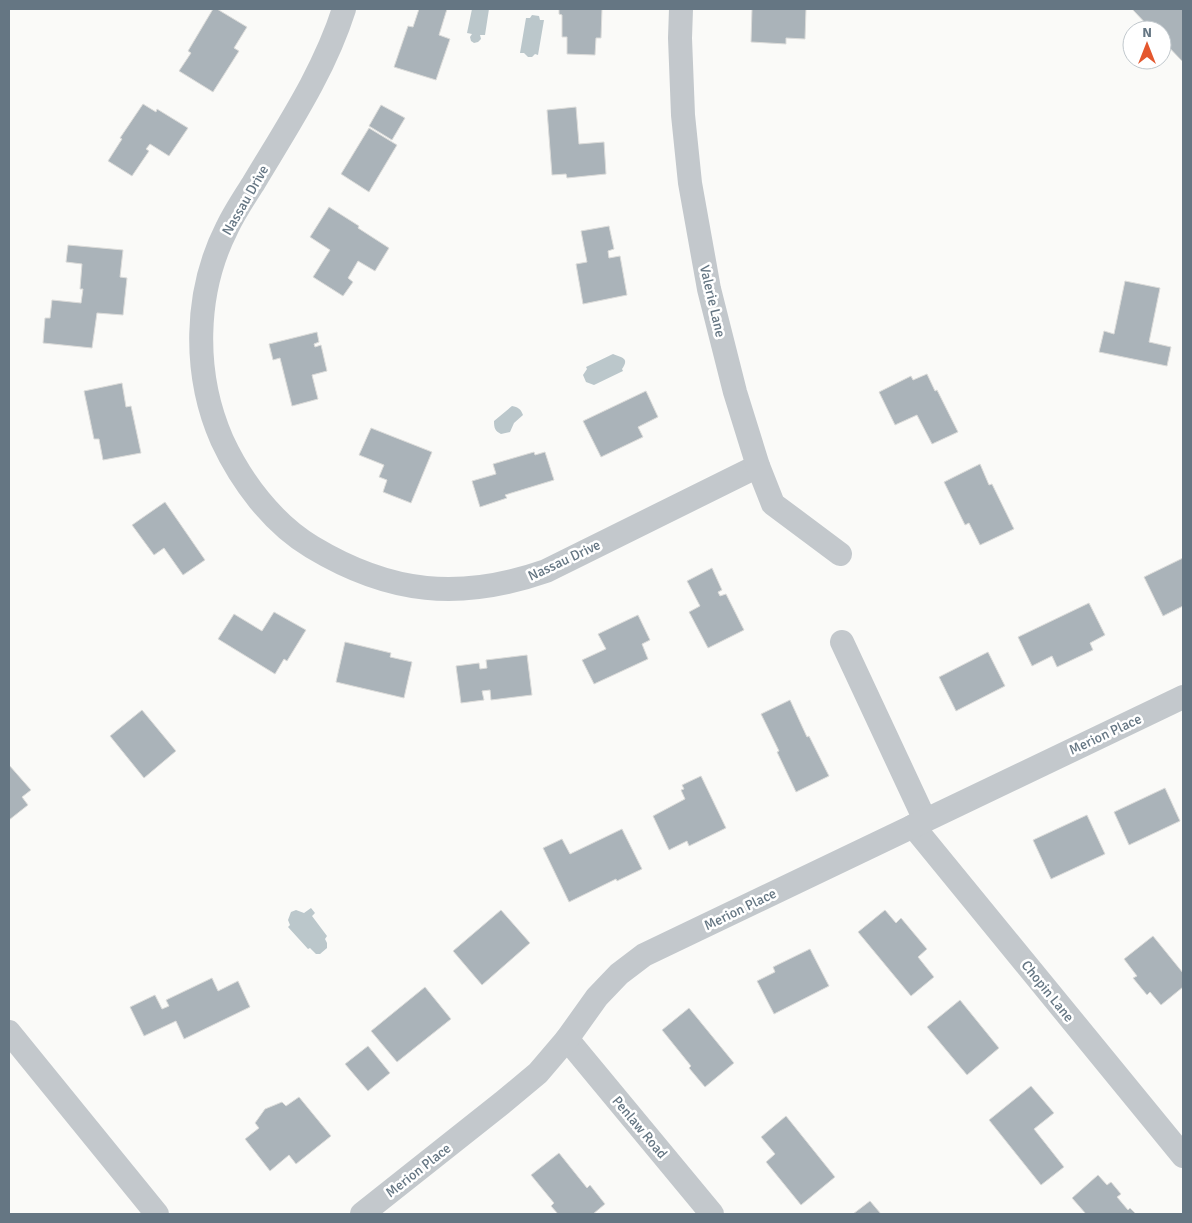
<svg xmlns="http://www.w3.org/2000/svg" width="1192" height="1223" viewBox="0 0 1192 1223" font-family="Signika,sans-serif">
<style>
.water{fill:#bbc7cb}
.building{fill:#aab3b9;stroke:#dcdcda}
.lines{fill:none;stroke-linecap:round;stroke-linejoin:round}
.minor{stroke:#c3c8cc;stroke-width:24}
.labels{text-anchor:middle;stroke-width:5;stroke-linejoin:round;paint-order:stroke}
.street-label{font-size:14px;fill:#657683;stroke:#fff}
</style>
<rect width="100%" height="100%" fill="#fafaf8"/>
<g class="water">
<polygon points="472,9 489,9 485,35 480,35 481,39 478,42 474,43 471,41 470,37 472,34 467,33"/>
<polygon points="532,15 539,16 540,20 544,20 538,55 535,54 532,57 528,57 524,53 520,53 526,18 530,18"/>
<path d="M613,354C619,357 631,357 622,369L623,371L594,385L586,382L583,375L587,369L586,367Z"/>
<path d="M512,406C518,407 521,409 523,415L514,423L510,432L501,434C495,431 494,428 494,421Z"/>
<polygon points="311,908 315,913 312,916 327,936 325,939 327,943 327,948 320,954 316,954 310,948 308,949 288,927 290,925 288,920 291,912 296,910 304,913"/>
</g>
<g class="building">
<polygon points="213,9 217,9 247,27 234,48 239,51 213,92 179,71 191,53 188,51"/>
<polygon points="419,9 447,9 439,35 450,39 436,80 394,67 408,26 413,27"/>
<polygon points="559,9 602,9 601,38 596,38 595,55 567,54 567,37 562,37 562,15 559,14"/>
<polygon points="752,9 806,9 805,39 786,38 786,44 751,42"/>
<polygon points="1132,9 1183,9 1183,62 1162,40 1162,30 1152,30"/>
<polygon points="143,104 156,112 157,109 188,128 169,156 150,144 146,149 149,151 132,176 108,161 122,139 120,138"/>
<polygon points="381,105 405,118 392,140 369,126"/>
<polygon points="576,107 579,144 604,142 606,174 567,178 566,174 552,175 547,110"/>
<polygon points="369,128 397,145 369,192 341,174"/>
<polygon points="329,207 359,226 358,228 389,248 375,271 358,261 348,278 353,282 343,296 313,277 330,250 310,237"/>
<polygon points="609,226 614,249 608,251 609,258 620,256 627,295 583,304 576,264 587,262 581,231"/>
<polygon points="68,245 123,250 120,277 127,278 123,315 97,313 92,348 43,343 45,318 50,318 52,300 81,303 83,289 80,289 82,264 66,262"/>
<polygon points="1125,281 1160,288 1149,342 1171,347 1167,366 1099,352 1104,331 1114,334"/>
<polygon points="317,332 319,342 314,344 315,347 321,345 327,371 312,375 318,399 292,406 280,358 273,360 269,344"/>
<polygon points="927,374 935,391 937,390 958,432 932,444 917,415 895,425 879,392 911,376 913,380"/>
<polygon points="122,383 126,407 131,406 141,453 103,460 99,439 94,439 84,391"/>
<polygon points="646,391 658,417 638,427 643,437 601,457 583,421"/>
<polygon points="371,428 432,452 411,503 383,492 387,480 379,477 384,465 359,455"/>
<polygon points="534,452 535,455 545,452 554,480 505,495 507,498 480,507 472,481 496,474 493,464"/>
<polygon points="980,464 989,485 992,484 1014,529 980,545 969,523 965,525 944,482"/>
<polygon points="165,502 205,560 183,575 164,548 154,555 132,525"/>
<polygon points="1183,558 1183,606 1163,616 1144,577"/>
<polygon points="712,568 722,590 718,592 720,596 726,594 744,630 708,648 689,612 700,606 687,581"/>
<polygon points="1089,603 1105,635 1090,643 1093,650 1057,667 1052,656 1032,666 1018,637"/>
<polygon points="274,612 306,630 287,661 284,659 275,674 218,639 234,614 262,631"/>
<polygon points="638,615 650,640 642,644 648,659 594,684 582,660 606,649 598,634"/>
<polygon points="345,642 391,653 390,657 412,662 404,698 336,682"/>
<polygon points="988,652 1005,686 956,711 939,677"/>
<polygon points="527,655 532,695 491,700 490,690 482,691 484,700 461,703 456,666 479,663 480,669 487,668 486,660"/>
<polygon points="790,700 807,737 809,736 829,776 796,792 777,752 779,751 761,714"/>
<polygon points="142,710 176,751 144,778 110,736"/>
<polygon points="9,765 31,790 22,797 28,805 9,820"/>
<polygon points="701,776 726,828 689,846 687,841 669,850 653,816 685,799 681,790 684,789 682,785"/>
<polygon points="1165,788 1180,821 1129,845 1114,812"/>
<polygon points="1087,815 1105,854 1051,879 1033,840"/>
<polygon points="622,829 642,869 617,881 616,879 569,902 543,848 562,839 570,854"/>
<polygon points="501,910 530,943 482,985 453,951"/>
<polygon points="885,910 896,923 901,918 927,949 918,957 934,977 911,996 858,932"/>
<polygon points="1153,936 1183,973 1183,987 1161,1005 1150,992 1147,995 1133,978 1137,976 1124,959"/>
<polygon points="810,949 829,986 774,1014 757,981 775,972 773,967"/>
<polygon points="212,978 218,991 238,981 250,1007 184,1039 176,1021 144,1036 130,1007 155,995 162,1009 169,1006 166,1000"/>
<polygon points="425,987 451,1019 397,1062 371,1031"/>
<polygon points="960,1000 999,1048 967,1075 927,1027"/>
<polygon points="689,1008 734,1063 705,1087 689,1068 691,1066 662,1030"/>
<polygon points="368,1046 390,1073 368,1091 345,1064"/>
<polygon points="1031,1086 1054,1113 1034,1129 1064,1167 1041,1185 989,1120"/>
<polygon points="299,1097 331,1136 296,1164 289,1155 270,1171 245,1139 259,1128 255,1123 265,1109 282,1102 286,1106"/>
<polygon points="786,1116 835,1177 801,1205 766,1162 775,1154 761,1137"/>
<polygon points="559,1153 587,1188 590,1185 605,1204 593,1214 558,1214 551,1206 554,1203 531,1175"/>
<polygon points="1098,1175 1107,1185 1111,1182 1121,1194 1117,1197 1128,1210 1130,1208 1136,1214 1086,1214 1072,1198"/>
<polygon points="870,1201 881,1214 853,1214"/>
</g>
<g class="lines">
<g class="minor">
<path d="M344,9C324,72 287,127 253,184C244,198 234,213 227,228C194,293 193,374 222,440C241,481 272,523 312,547C390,594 460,601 546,571L758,466"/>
<polyline points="681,9 680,38 683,115 690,183 709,289 735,392 758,466 773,504 840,554"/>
<polyline points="842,642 925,820"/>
<polyline points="913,826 1183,1156"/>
<polyline points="9,1032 157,1214"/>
<polyline points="567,1039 712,1214"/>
<polyline points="362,1214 502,1103 538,1073 567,1039 597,997 619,974 644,955 1183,697"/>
</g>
</g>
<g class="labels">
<g class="street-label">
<text transform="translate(245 200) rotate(-60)" y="5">Nassau Drive</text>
<text transform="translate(713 301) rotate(77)" y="5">Valerie Lane</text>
<text transform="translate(564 560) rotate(-25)" y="5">Nassau Drive</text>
<text transform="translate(1105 734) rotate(-25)" y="5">Merion Place</text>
<text transform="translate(740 909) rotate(-26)" y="5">Merion Place</text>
<text transform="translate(1048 991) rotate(51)" y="5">Chopin Lane</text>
<text transform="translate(640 1127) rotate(50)" y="5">Penlaw Road</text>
<text transform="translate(418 1170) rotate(-38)" y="5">Merion Place</text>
</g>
</g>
<rect width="1192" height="1223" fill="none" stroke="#657683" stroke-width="20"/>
<g transform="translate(1147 45)"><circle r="24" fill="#ffffff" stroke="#c1c8cd"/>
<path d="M0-4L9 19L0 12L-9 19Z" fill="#e4572e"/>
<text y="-8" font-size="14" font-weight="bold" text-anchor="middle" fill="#657683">N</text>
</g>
</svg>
